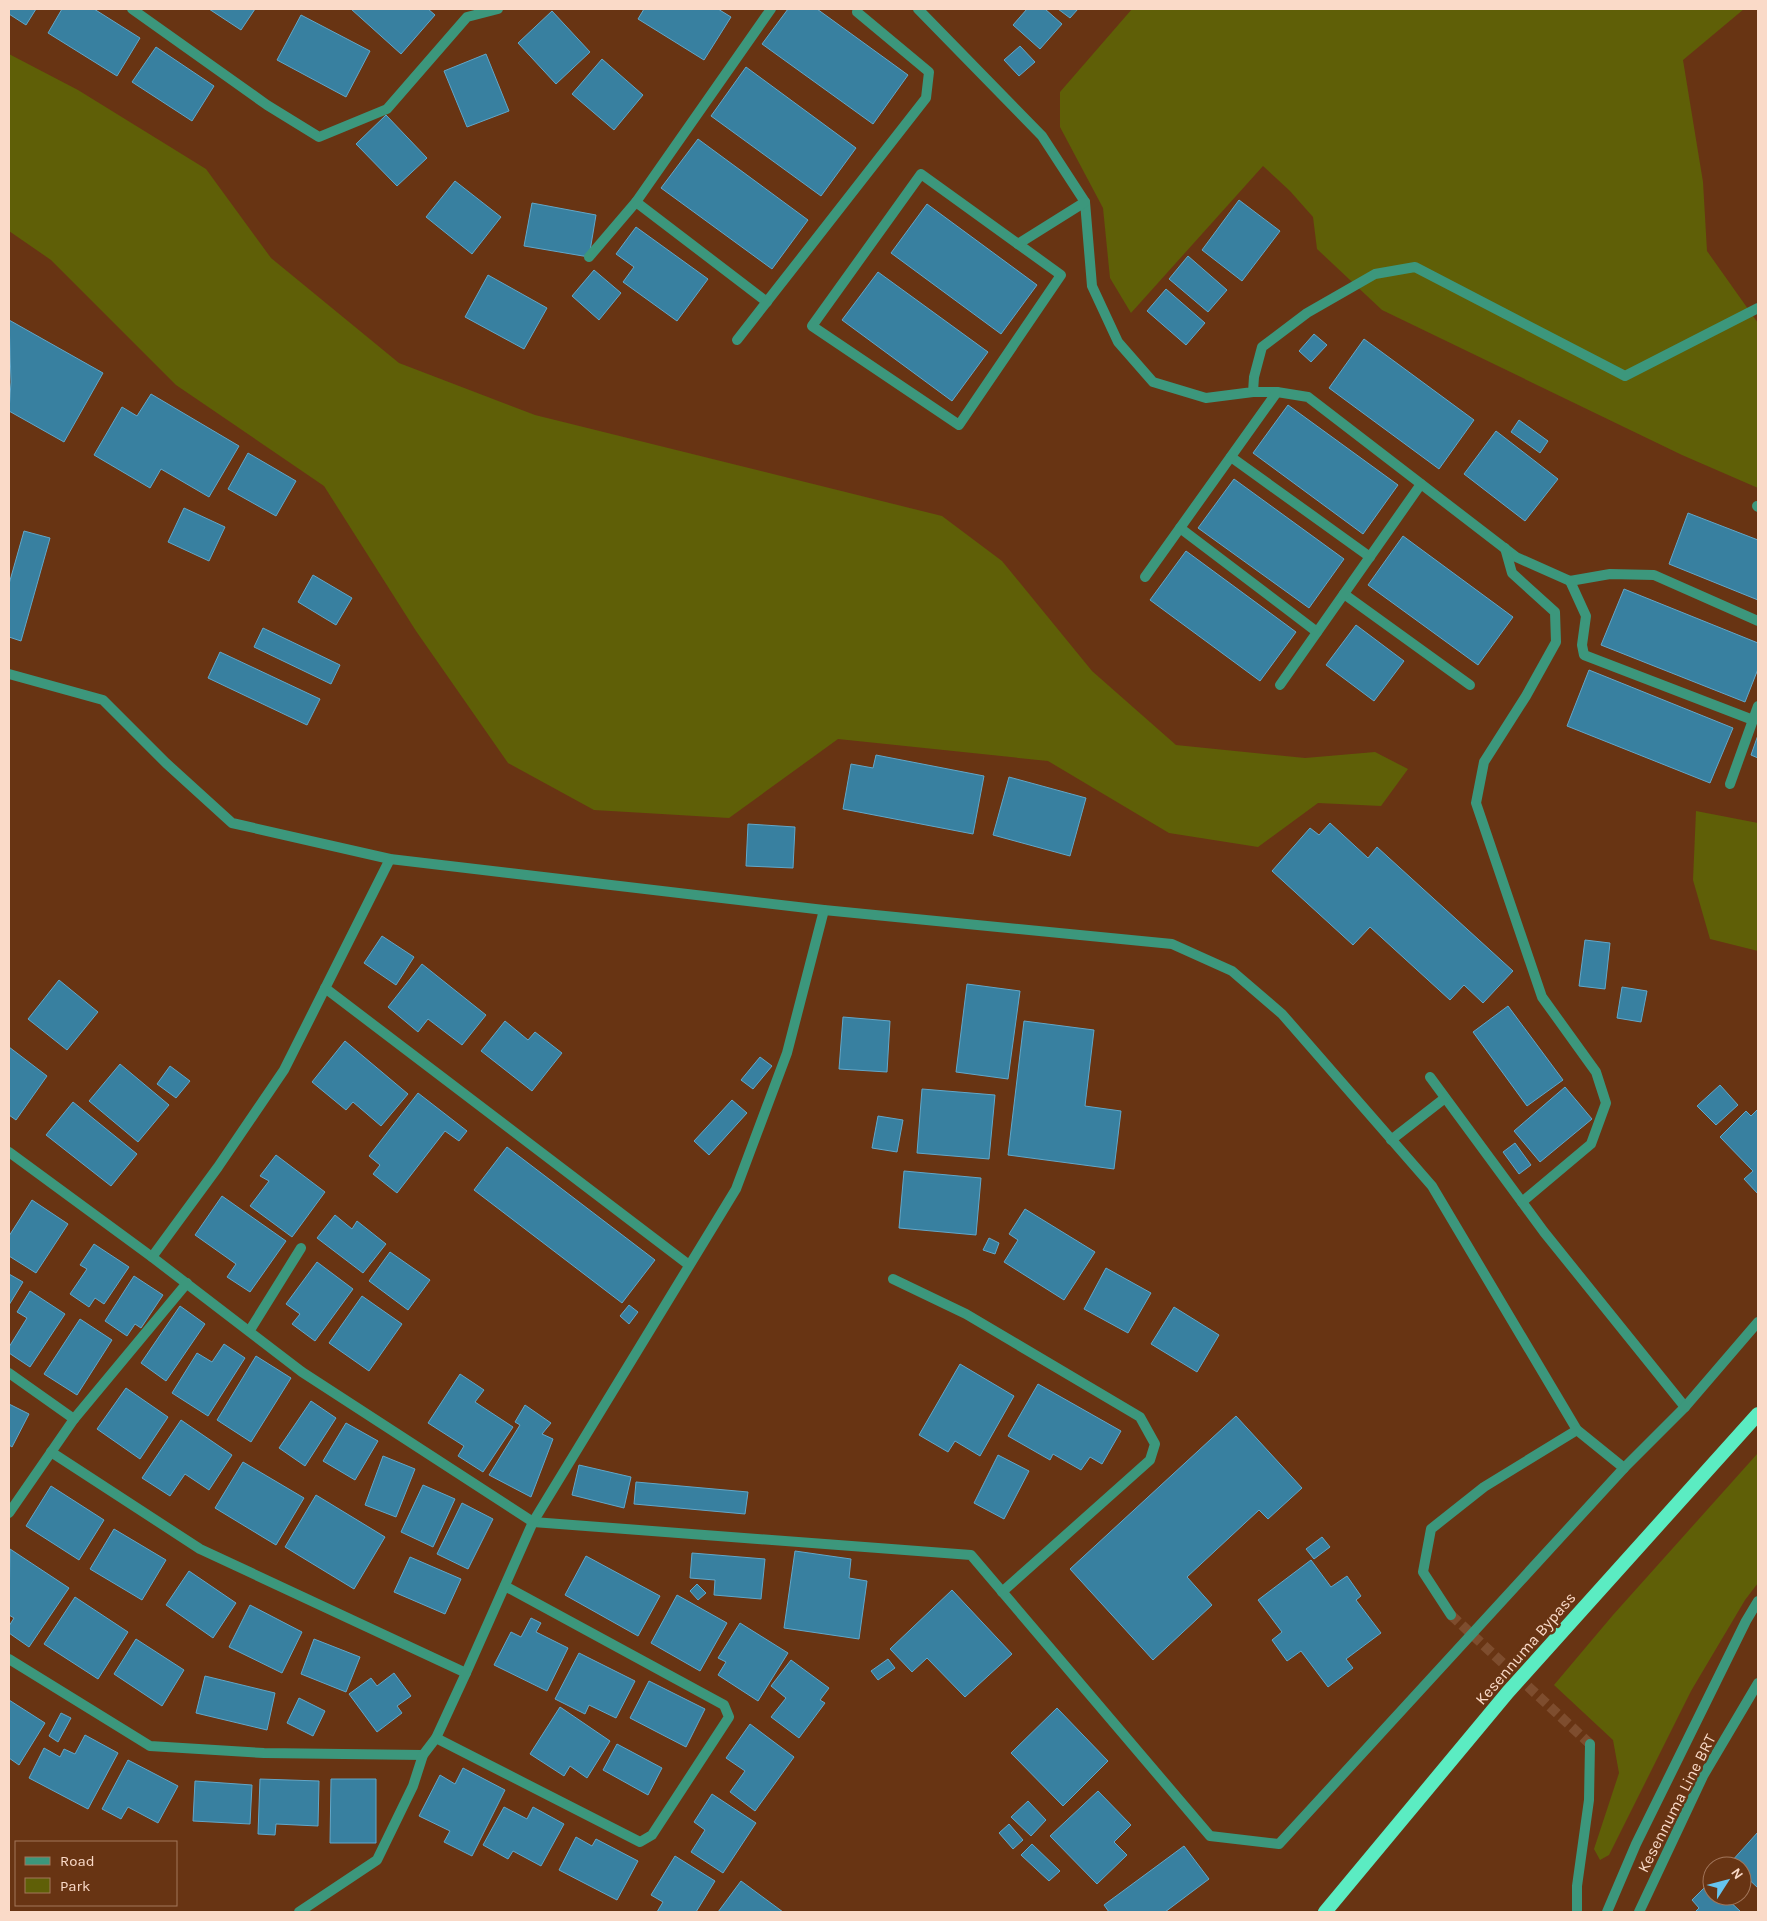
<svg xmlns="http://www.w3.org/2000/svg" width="1767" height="1921" viewBox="0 0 1767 1921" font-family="Karla,sans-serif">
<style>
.green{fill:#5f5f07}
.building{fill:#3880a0;stroke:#61a7c9}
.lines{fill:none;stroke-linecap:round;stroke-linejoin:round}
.tertiary-tunnel{stroke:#7e4d2e;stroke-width:10;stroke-dasharray:10 5;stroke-linecap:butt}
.service{stroke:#3c977c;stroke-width:10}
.minor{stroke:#3c977c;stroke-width:10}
.tertiary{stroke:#3c977c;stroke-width:10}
.trunk{stroke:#5becc2;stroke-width:14}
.labels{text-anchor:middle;stroke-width:5;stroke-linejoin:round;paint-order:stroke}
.street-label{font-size:16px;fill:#fadac8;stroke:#683413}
</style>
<rect width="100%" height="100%" fill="#683413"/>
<g class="green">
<polygon points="1132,9 1744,9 1683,60 1703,182 1707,251 1758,323 1758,488 1682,455 1382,310 1317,249 1313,217 1290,191 1263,166 1131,313 1110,278 1103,208 1060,127 1060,92"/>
<polygon points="9,54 78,90 206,169 271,258 399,363 535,415 942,516 1002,561 1092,671 1176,745 1305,758 1375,752 1408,769 1381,806 1318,803 1258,847 1169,833 1048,761 838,739 729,818 594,810 508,763 416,631 324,486 176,385 51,260 9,231"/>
<polygon points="1696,811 1758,823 1758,951 1710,939 1693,880"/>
<polygon points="1758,1453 1758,1583 1745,1600 1691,1691 1609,1855 1600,1860 1594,1849 1619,1773 1613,1740 1554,1685 1613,1615"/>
</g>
<g class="building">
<polygon points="9,9 36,9 26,25 9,14"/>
<polygon points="62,9 94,9 140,38 117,76 48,33"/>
<polygon points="209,9 255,9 241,30"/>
<polygon points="351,9 428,9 435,15 401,54"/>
<polygon points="644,9 718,9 731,17 704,60 638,19"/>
<polygon points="788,9 817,9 908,75 873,124 762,44"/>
<polygon points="1027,9 1045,9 1062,24 1040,49 1013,25"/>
<polygon points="1058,9 1078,9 1070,18"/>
<polygon points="552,11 590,52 556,84 518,43"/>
<polygon points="301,15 370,51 346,97 277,60"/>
<polygon points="1020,46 1035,62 1019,76 1004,60"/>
<polygon points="156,47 214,86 192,121 132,82"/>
<polygon points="486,54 509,111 467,127 444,71"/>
<polygon points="602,59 643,95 614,130 572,94"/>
<polygon points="746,67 856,148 821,196 711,116"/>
<polygon points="386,115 427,158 397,186 356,144"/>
<polygon points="698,139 808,220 772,269 661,188"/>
<polygon points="455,181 501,217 472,254 426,217"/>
<polygon points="1239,200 1280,231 1242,281 1202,250"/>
<polygon points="532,203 596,215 589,257 524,246"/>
<polygon points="927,204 1037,285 1001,334 891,253"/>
<polygon points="636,227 708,279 677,321 623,282 634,267 616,254"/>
<polygon points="1188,256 1227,290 1208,312 1169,279"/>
<polygon points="594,270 621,293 599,320 572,296"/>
<polygon points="878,272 988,352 952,401 842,320"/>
<polygon points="488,275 547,308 524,349 465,317"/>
<polygon points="1166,289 1205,323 1186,345 1147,311"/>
<polygon points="9,320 103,373 64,442 9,411 11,382"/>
<polygon points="1314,334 1327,345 1311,362 1299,351"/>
<polygon points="1364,339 1474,420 1439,469 1329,388"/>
<polygon points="151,394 239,446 209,497 161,469 150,488 94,455 122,407 137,416"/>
<polygon points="1288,405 1398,485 1363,534 1253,453"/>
<polygon points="1519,420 1548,441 1540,453 1511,432"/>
<polygon points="1496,431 1558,479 1525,521 1464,474"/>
<polygon points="248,453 296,481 276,516 228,489"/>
<polygon points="1234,479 1344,559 1309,608 1198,528"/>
<polygon points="184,508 225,527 209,561 168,542"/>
<polygon points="1688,513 1758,540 1758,600 1669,564"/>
<polygon points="24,531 50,538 21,641 9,637 9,584"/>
<polygon points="1403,536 1513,617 1478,665 1368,585"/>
<polygon points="1186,551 1296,632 1260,681 1150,600"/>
<polygon points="313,575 352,598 336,625 298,602"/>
<polygon points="1624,589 1758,643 1758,669 1745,702 1601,645"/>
<polygon points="1356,625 1404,661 1374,701 1326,665"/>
<polygon points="263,628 340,665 331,684 254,647"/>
<polygon points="220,652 320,699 307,725 208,678"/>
<polygon points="1589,670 1733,728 1710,783 1567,726"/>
<polygon points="1758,735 1758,758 1751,755"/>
<polygon points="876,755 984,776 973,834 843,809 851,764 873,768"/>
<polygon points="1009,777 1086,798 1070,856 993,835"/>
<polygon points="1330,823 1368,858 1377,847 1513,971 1483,1003 1464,985 1450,1000 1370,927 1353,945 1272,871 1310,828 1319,835"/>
<polygon points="748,824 795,827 793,868 746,866"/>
<polygon points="382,936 414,957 396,985 364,963"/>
<polygon points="1585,940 1610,943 1605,989 1579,986"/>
<polygon points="422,964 486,1015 462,1045 428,1019 418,1032 388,1007"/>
<polygon points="59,980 98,1012 67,1050 28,1019"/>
<polygon points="967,984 1020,991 1008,1079 956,1072"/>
<polygon points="1622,987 1647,991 1641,1022 1617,1018"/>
<polygon points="1508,1006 1563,1080 1527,1106 1473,1032"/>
<polygon points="843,1017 890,1021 887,1072 839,1069"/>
<polygon points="505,1021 528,1040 535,1032 562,1053 532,1091 481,1051"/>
<polygon points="1024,1021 1094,1030 1085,1106 1121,1111 1114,1169 1008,1155"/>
<polygon points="345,1041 408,1094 381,1126 353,1102 346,1110 312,1082"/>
<polygon points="9,1047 47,1076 16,1120 9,1115"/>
<polygon points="760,1057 772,1066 753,1089 741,1080"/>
<polygon points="120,1064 169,1105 138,1142 89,1101"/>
<polygon points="170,1066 190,1081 176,1098 157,1084"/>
<polygon points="1720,1085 1738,1105 1716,1125 1697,1106"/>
<polygon points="1565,1087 1592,1119 1540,1162 1514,1131"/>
<polygon points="922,1089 995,1095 989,1159 917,1153"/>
<polygon points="418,1093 467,1131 459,1141 445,1131 397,1193 373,1174 380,1165 369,1156"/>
<polygon points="732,1100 747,1113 709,1155 694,1141"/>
<polygon points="73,1102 137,1154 111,1186 46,1135"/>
<polygon points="1758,1109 1758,1194 1744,1179 1753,1171 1720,1137 1746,1111 1751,1116"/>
<polygon points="878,1116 903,1120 897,1152 872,1148"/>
<polygon points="1515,1143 1531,1165 1519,1174 1503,1152"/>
<polygon points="507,1147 655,1260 622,1303 474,1190"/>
<polygon points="276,1155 325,1192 292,1237 250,1206 269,1181 260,1176"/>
<polygon points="904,1171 981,1178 976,1235 899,1228"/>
<polygon points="222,1196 286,1241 250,1292 227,1277 236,1264 195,1235"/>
<polygon points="32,1200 68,1224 36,1273 9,1256 9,1236"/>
<polygon points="1025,1209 1095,1252 1064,1300 1004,1262 1018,1240 1009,1234"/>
<polygon points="335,1215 352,1229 357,1221 386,1244 363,1273 317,1238"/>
<polygon points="989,1238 999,1243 995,1254 983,1250"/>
<polygon points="94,1244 129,1267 104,1304 95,1298 89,1307 70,1294 87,1269 80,1265"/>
<polygon points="390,1252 430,1280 408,1310 369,1281"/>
<polygon points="317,1262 353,1289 315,1341 292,1324 300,1314 286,1304"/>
<polygon points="1106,1268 1151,1293 1128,1333 1084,1309"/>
<polygon points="9,1274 23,1282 9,1305"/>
<polygon points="134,1276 163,1295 141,1328 135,1324 127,1336 105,1321"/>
<polygon points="30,1291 65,1314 30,1367 9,1353 9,1347 27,1318 17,1312"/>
<polygon points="362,1296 402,1324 369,1371 329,1343"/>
<polygon points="629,1305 638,1312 629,1324 620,1316"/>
<polygon points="180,1306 205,1324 166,1381 141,1363"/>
<polygon points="1174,1307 1219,1335 1197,1372 1151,1344"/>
<polygon points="80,1319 112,1340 77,1395 44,1374"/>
<polygon points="224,1344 245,1358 208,1416 172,1393 197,1353 212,1362"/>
<polygon points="256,1356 291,1378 251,1442 217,1420"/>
<polygon points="960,1364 1014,1396 980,1456 955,1441 948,1452 919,1435"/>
<polygon points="460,1374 484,1390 475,1402 513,1427 483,1472 458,1456 464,1446 428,1423"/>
<polygon points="1038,1384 1121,1431 1102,1464 1090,1457 1081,1470 1053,1454 1050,1460 1008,1436"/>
<polygon points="126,1388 168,1417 140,1459 97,1429"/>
<polygon points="311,1401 336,1418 305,1466 279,1448"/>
<polygon points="9,1404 29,1414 12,1447 9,1445"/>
<polygon points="525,1405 551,1423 542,1434 553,1439 531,1497 489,1475 520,1425 515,1422"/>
<polygon points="1236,1416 1302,1488 1268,1519 1259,1510 1187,1577 1212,1605 1153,1660 1070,1569"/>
<polygon points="181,1420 232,1455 209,1490 185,1474 170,1496 142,1478"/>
<polygon points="346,1423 378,1441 355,1480 323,1461"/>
<polygon points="998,1455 1029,1471 1004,1519 974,1503"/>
<polygon points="383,1456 415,1469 396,1517 365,1505"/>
<polygon points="243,1462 304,1498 276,1545 215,1508"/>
<polygon points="579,1465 631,1477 624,1508 572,1495"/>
<polygon points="636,1482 748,1492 745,1514 634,1504"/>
<polygon points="423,1485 455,1499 433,1547 401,1532"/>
<polygon points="51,1486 104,1520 79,1560 26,1526"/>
<polygon points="316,1495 385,1537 354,1589 285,1547"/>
<polygon points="462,1503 493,1519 468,1569 437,1554"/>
<polygon points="114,1529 166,1560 142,1600 90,1569"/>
<polygon points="1322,1537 1330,1547 1314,1559 1306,1549"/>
<polygon points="10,1549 69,1588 29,1647 9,1633 9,1626 14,1618 9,1615"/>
<polygon points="795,1551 851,1559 849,1578 867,1581 859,1639 784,1628"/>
<polygon points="692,1553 765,1559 761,1599 714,1595 715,1580 690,1578"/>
<polygon points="586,1556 660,1596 638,1636 565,1595"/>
<polygon points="410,1557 461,1579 445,1614 394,1592"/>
<polygon points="1311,1560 1331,1587 1347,1576 1361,1596 1356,1600 1381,1633 1346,1659 1353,1668 1328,1687 1301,1651 1287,1661 1272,1640 1282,1632 1258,1600"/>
<polygon points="189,1571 236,1603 213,1638 166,1605"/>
<polygon points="697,1584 706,1593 698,1600 690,1591"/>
<polygon points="952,1590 1012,1654 965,1697 927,1658 912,1672 890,1649"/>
<polygon points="677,1595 727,1623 700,1671 651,1643"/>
<polygon points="75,1597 128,1632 98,1679 44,1644"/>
<polygon points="250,1605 302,1632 282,1673 229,1647"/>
<polygon points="531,1618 541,1623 536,1632 568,1648 547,1691 494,1665 511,1632 521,1637"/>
<polygon points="740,1623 788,1653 758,1701 718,1675 726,1662 718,1658"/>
<polygon points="136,1639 184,1670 162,1706 114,1674"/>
<polygon points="314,1639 360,1657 346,1692 301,1674"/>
<polygon points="579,1653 635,1681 616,1718 589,1705 585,1714 555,1699"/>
<polygon points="888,1659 895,1668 878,1680 871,1671"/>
<polygon points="791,1660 829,1688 820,1700 825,1703 799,1738 771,1717 786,1698 771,1686"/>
<polygon points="394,1673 411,1696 397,1706 402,1713 377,1732 349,1694 371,1678 377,1686"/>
<polygon points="205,1676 275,1693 267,1730 196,1713"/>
<polygon points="649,1681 705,1709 686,1747 630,1718"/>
<polygon points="299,1698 325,1711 313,1736 287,1723"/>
<polygon points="9,1700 45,1723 19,1765 9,1758"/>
<polygon points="560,1707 610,1741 587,1778 570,1766 564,1776 530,1754"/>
<polygon points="1057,1708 1108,1761 1063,1806 1011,1753"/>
<polygon points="61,1713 71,1718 58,1742 49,1736"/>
<polygon points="750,1724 794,1757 755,1811 730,1792 745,1771 726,1758"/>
<polygon points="85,1735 118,1753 88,1809 29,1778 44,1748 60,1757 64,1749 75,1754"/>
<polygon points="617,1744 662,1768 648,1795 603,1770"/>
<polygon points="128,1760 178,1786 158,1823 128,1807 121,1819 102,1809"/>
<polygon points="463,1768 505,1790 472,1856 444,1842 450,1831 419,1816 440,1775 455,1784"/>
<polygon points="260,1779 319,1781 318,1826 276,1824 275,1835 258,1834"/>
<polygon points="331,1779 376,1779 376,1843 330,1843"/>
<polygon points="195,1781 252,1785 250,1824 193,1821"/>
<polygon points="1098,1791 1131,1825 1114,1842 1127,1855 1097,1884 1050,1836"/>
<polygon points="712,1794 756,1823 723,1873 691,1852 705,1830 694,1822"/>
<polygon points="1028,1801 1046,1820 1031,1836 1011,1817"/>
<polygon points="504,1807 527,1819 533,1807 564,1824 541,1866 513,1851 508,1859 483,1845"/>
<polygon points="1009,1824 1023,1840 1013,1849 999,1833"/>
<polygon points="1758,1832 1758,1888 1742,1873 1742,1866 1735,1866 1731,1862"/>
<polygon points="576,1837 592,1846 596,1839 638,1861 617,1900 559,1870"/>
<polygon points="1032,1844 1060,1871 1049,1881 1021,1855"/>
<polygon points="1184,1846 1209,1879 1165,1912 1109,1912 1104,1905"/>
<polygon points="675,1856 715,1881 696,1912 657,1912 663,1902 651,1895"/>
<polygon points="741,1881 783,1912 718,1912"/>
<polygon points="1710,1882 1712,1896 1724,1896 1741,1912 1695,1912 1699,1908 1692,1900"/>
</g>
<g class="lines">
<polyline class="tertiary-tunnel" points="1451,1615 1590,1744"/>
<polyline class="service" points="1639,1912 1703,1776 1758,1683"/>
<g class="minor">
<polyline points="132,9 267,105 319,137 387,109 467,17 498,9"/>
<polyline points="918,9 1042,136 1085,202 1092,286 1118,342 1153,382 1206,398 1253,392 1254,377 1262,347 1307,313 1375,274 1415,267 1625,376 1758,308"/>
<polygon points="921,174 1061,275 959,425 812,326"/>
<polyline points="636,202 767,302"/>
<polyline points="1018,244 1085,202"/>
<polyline points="589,257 636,202 771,9"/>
<polyline points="737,340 926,98 929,72 857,12"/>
<polyline points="1253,392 1277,392 1308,397 1516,557 1570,581 1610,574 1654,575 1758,621"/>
<polyline points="1231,457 1370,557"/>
<polyline points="1757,506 1758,507"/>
<polyline points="1180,528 1317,632"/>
<polyline points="1505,548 1512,573 1555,612 1556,642 1526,696 1484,762 1476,803 1542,997 1596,1072 1606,1103 1591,1144 1522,1202"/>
<polyline points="1145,577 1277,392"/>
<polyline points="1570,581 1586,616 1582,645 1584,655 1753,720"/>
<polyline points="1344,594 1470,685"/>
<polyline points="9,674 103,700 166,763 232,823 390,859 824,910 1172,944 1232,971 1282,1014 1432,1186 1577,1430 1624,1468"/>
<polyline points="1280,685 1421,484"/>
<polyline points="1730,784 1758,706"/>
<polyline points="325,988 689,1265"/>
<polyline points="1430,1077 1544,1232 1685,1407"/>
<polyline points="1391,1140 1445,1098"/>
<polyline points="9,1152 152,1257 302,1372 533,1522 971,1555 1210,1836 1279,1844 1624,1468 1685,1407 1758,1322"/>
<polyline points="152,1257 218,1167 284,1070 390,859"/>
<polyline points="893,1279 966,1314 1140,1417 1155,1444 1150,1460 1002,1592"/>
<polyline points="250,1330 301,1248"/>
<polyline points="9,1373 74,1419"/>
<polyline points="51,1452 200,1549 466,1673"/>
<polyline points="9,1513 74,1419 187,1283"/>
<polyline points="9,1659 150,1746 264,1753 423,1755"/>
<polyline points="436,1738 640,1842 652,1835 729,1717 724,1705 505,1586"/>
<polyline points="299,1912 377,1860 413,1786 423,1755 436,1738 466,1673 533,1522 736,1189 787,1053 824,910"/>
<polyline points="1607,1912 1636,1844 1746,1621 1758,1601"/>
</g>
<g class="tertiary">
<polyline points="1451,1615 1423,1572 1431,1529 1484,1487 1577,1430"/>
<polyline points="1577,1912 1577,1886 1589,1800 1590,1744"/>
</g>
<polyline class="trunk" points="1325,1912 1508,1692 1758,1414"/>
</g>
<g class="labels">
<g class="street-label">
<text transform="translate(1525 1648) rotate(-49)" y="6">Kesennuma Bypass</text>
<text transform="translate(1676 1803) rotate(-63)" y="6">Kesennuma Line BRT</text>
</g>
</g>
<rect width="1767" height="1921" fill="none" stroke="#fadac8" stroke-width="20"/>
<rect x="15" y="1841" width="162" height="65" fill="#683413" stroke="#a2765b"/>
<rect x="25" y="1857" width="25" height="8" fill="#3c977c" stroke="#a2765b"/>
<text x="60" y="1866" font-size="15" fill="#fadac8">Road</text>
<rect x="25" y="1878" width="25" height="15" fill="#5f5f07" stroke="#a2765b"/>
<text x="60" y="1891" font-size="15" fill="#fadac8">Park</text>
<g transform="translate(1727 1881) rotate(54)"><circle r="24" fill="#683413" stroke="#a2765b"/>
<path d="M0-4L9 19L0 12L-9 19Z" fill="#66c4ef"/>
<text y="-8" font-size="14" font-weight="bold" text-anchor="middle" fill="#fadac8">N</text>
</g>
</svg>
